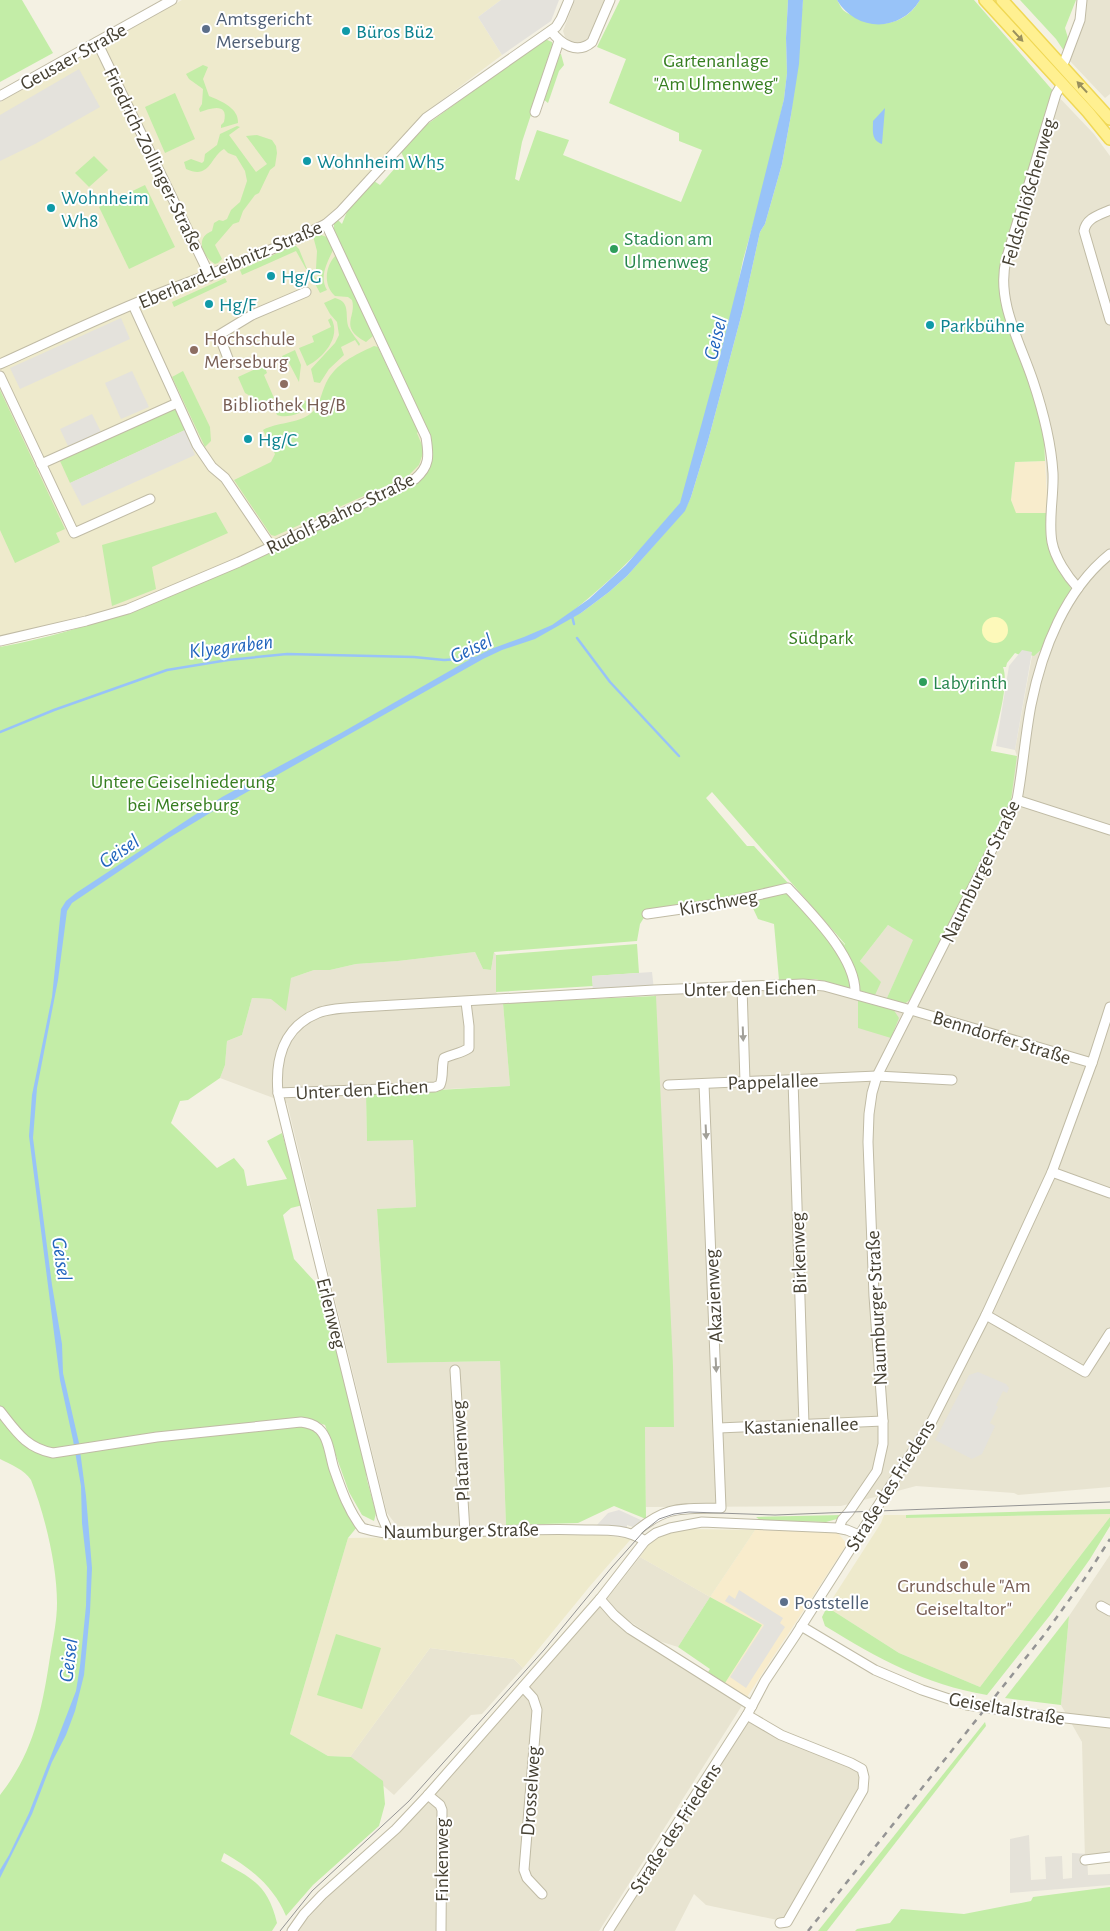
<svg xmlns="http://www.w3.org/2000/svg" width="1110" height="1931" viewBox="0 0 1110 1931" font-family="'Alegreya Sans',sans-serif">
<style>
.residential{fill:#e8e4d1}
.commercial{fill:#f8eccc}
.industrial{fill:#e5e2d9}
.education{fill:#eeeacc}
.green{fill:#c3eda7;fill-rule:evenodd}
.sand{fill:#fdf9ba}
.parking{fill:#e4e2dc}
.water{fill:#98c3f8}
.lines{fill:none;stroke-linecap:round;stroke-linejoin:round}
.stream{stroke:#98c3f8;stroke-width:2.5}
.minor-casing{stroke:#c0bba5;stroke-width:11}
.major-casing{stroke:#f0d855;stroke-width:14}
.minor{stroke:#fff;stroke-width:9}
.major{stroke:#fff091;stroke-width:11}
.tram{stroke:#949494;stroke-width:1}
.rail{stroke:#949494;stroke-width:2.5;stroke-dasharray:6 6;stroke-linecap:butt}
.oneway{fill:#99905d}
.oneway2{fill:#a2a099}
.service-dot{fill:#5c6f8a;stroke:#fff;stroke-width:2}
.culture-dot{fill:#0f9aa8;stroke:#fff;stroke-width:2}
.leisure-dot{fill:#2e9e5b;stroke:#fff;stroke-width:2}
.education-dot{fill:#8d6e63;stroke:#fff;stroke-width:2}
.labels{text-anchor:middle;stroke-width:4;stroke-linejoin:round;paint-order:stroke}
.service-label{font-size:20px;fill:#4e5e75;stroke:#fff;text-anchor:start}
.culture-label{font-size:20px;fill:#0d838f;stroke:#fff;text-anchor:start}
.street-label{font-size:20px;fill:#464133;stroke:#fff}
.park-label{font-size:20px;fill:#367e20;stroke:#fff}
.leisure-label{font-size:20px;fill:#27864d;stroke:#fff;text-anchor:start}
.education-label{font-size:20px;fill:#785e54;stroke:#fff}
.water-label{font-size:21px;font-style:italic;fill:#2164bd;stroke:#fff}
</style>
<rect width="100%" height="100%" fill="#f4f1e3"/>
<g class="residential">
<polygon points="575,0 608,0 590,40 582,43 573,44 565,37 563,31"/>
<polygon points="1085,0 1110,0 1110,94 1105,98 1070,61 1085,13"/>
<polygon points="1054,92 1094,134 1110,156 1110,1487 1018,1495 1014,1493 916,1486 841,1506 646,1507 645,1427 674,1427 654,990 779,983 779,980 815,979 874,995 880,982 860,961 888,925 914,939 886,1000 912,998 1004,817 1017,756 1015,750 1051,550 1044,436 999,292 1000,270"/>
<polygon points="475,952 483,969 491,970 494,952 496,955 496,992 503,1003 510,1086 366,1093 367,1141 413,1139 416,1207 377,1209 387,1363 500,1361 506,1525 397,1526 387,1513 287,1103 220,1078 225,1065 227,1041 242,1035 252,998 271,999 291,978 314,970 330,970 356,964 398,961"/>
<polygon points="1110,1555 1110,1854 1085,1860 1082,1742 1061,1705 1069,1616"/>
<polygon points="640,1557 710,1597 678,1647 659,1641 622,1616 607,1599"/>
<polygon points="601,1606 615,1620 658,1652 743,1704 599,1931 296,1931 336,1888 398,1832 435,1794"/>
<polygon points="430,1648 514,1659 523,1668 482,1714 471,1715 394,1795 350,1757"/>
<polygon points="749,1721 862,1769 863,1790 787,1922 706,1905 694,1894 675,1931 608,1931"/>
</g>
<g class="commercial">
<polygon points="1045,461 1048,513 1015,513 1011,500 1015,462"/>
<polygon points="755,1530 837,1532 847,1544 747,1697 725,1683 762,1625 710,1597"/>
</g>
<polygon class="industrial" points="1029,1835 1031,1880 1046,1879 1045,1857 1062,1856 1063,1879 1072,1878 1072,1853 1087,1854 1088,1875 1110,1874 1110,1885 1010,1893 1010,1839"/>
<g class="education">
<polygon points="182,0 501,0 478,17 502,55 422,115 343,211 330,225 429,438 427,472 260,556 177,594 89,625 0,647 0,102"/>
<polygon points="1110,1514 1110,1517 980,1687 899,1653 827,1607 881,1523 884,1515 906,1515 907,1518"/>
<polygon points="689,1529 755,1530 710,1597 640,1557 649,1544 660,1537 678,1530"/>
<polygon points="595,1534 631,1539 590,1586 523,1668 514,1659 430,1648 350,1757 328,1756 290,1734 348,1538"/>
</g>
<g class="green">
<polygon points="0,0 22,0 53,53 0,82"/>
<path d="M620,0H788L786,38L787,73L784,99L766,179L743,260L734,303L684,496C677,512 664,523 653,536C624,567 598,592 564,618L581,613L609,592L627,576L684,511L691,497L708,441L743,309L760,232L765,224L782,164L791,115L803,0H837C839,3 841,8 843,10C847,14 853,15 858,18C881,29 906,24 920,0H974L1054,92L1000,270L999,292L1035,401L1044,436L1045,461L1015,462L1011,500L1016,513H1048L1051,550L1072,591L1044,647L1034,656L1022,653L1020,655L1015,653L1007,663L1006,667H1003C1010,686 995,730 991,751L1017,756L1011,800L912,998L903,1005L886,1000L913,940L888,925L860,961L881,982L875,995L815,979L779,980L774,924L758,919L751,904L742,898L692,908H650L640,924L637,941L494,952L491,970L483,969L475,952L398,961L356,964L330,970H314L291,978L286,1011L271,999L252,998L242,1035L227,1041L225,1065L220,1078L188,1100L180,1101L171,1123L217,1168L234,1158L244,1170L247,1186L287,1179L267,1141L282,1133L303,1205L291,1208L283,1215L294,1259L316,1283L326,1305L364,1459L367,1480L376,1513L374,1521L362,1515L349,1492L325,1425L313,1421C331,1455 332,1497 357,1527L348,1538L290,1734L328,1756L351,1757L383,1781L385,1804L379,1826L313,1885L286,1916C274,1887 251,1868 224,1853L221,1861C253,1879 268,1885 277,1923L272,1931H0V1795C34,1752 42,1709 50,1657C53,1639 57,1621 57,1603C57,1566 45,1515 31,1480C25,1470 10,1464 0,1459V647C149,619 283,544 419,481L431,450L347,263L334,230V223L338,220L342,224L348,209L374,181L380,185L404,158L400,150L422,128L545,39L552,42L553,48L522,142L515,179L519,181L537,130L569,140L563,155L681,202L702,150L679,141V133L609,103L626,59L597,47ZM712,792L845,944V945L754,846H747L706,798Z"/>
<polygon points="1020,0 1076,0 1065,28 1068,38 1064,51 1056,39"/>
<polygon points="557,54 561,54 564,65 559,71 548,103 543,99"/>
<path d="M203,65L208,67L203,79L209,96C221,101 239,108 238,123L221,128V125L224,122C229,102 211,108 200,112L199,109L202,104L203,89L189,79L186,74Z"/>
<polygon points="175,93 195,139 165,153 145,107"/>
<path d="M237,126L240,127L229,135L256,172L267,164L246,136L257,135L272,140L276,146L277,153L275,166L270,170L259,193L255,195L243,211L239,222L233,224L215,245L222,259L218,263L215,264C203,257 194,238 212,231L214,223L219,220L223,221L227,219L231,210L240,202L247,181L245,171L236,156L228,153L224,149C210,157 210,180 186,169L184,162L191,159L202,163L204,161L205,154L217,145L220,134Z"/>
<polygon points="94,156 108,170 89,187 75,173"/>
<polygon points="145,185 175,247 129,269 99,207"/>
<path d="M318,234L327,237L333,250C327,263 319,277 327,290L320,293L312,278L314,274L318,283L321,282L316,269L317,251L313,236Z"/>
<polygon points="295,245 299,249 307,269 306,269 296,251 242,275 240,270"/>
<path d="M336,255L373,336L366,342C338,327 357,317 352,300L348,297L335,296C323,285 325,266 336,255Z"/>
<polygon points="225,278 227,282 174,307 172,302"/>
<path d="M335,298C352,302 344,317 349,328C352,334 357,339 360,344L359,346L355,340L341,347L344,355L329,369L320,383L314,382L311,369L335,343L339,335L337,322L330,314L324,303Z"/>
<path d="M331,318C342,337 323,358 307,366L299,348L314,342L312,336L331,327L328,320Z"/>
<path d="M374,346L378,347L395,383L421,429L417,433L424,450L419,465L408,476L275,536L271,535L234,480L271,462L275,454L263,430C277,422 297,424 310,414C320,407 321,393 326,383C336,363 355,355 374,346Z"/>
<polygon points="295,350 301,365 299,382 289,363 286,364 282,356"/>
<polygon points="264,365 267,373 264,375 274,398 258,404 252,397 245,393 238,377"/>
<polygon points="183,371 210,427 211,441 205,447 172,377"/>
<polygon points="0,390 65,529 56,533 60,542 15,563 0,530"/>
<path d="M307,400L310,406C303,413 287,419 277,415L274,407L278,406L280,412Z"/>
<polygon points="174,407 185,430 70,483 60,461"/>
<polygon points="216,512 228,533 152,567 156,589 112,606 102,545"/>
<polygon points="637,944 639,973 592,976 593,986 496,992 496,955"/>
<polygon points="656,996 673,1366 674,1427 645,1427 646,1519 614,1506 578,1523 506,1525 500,1361 387,1363 377,1209 416,1207 413,1140 367,1141 366,1094 510,1086 503,1003"/>
<polygon points="858,999 893,1009 899,1018 891,1038 858,1028"/>
<polygon points="1110,1509 1110,1514 906,1518 906,1515"/>
<polygon points="842,1515 837,1519 826,1522 760,1520 756,1517"/>
<path d="M1110,1517V1526L1090,1559L1051,1614L987,1695C924,1684 879,1659 825,1626L822,1617L827,1607L899,1653L980,1687Z"/>
<polygon points="710,1597 762,1625 725,1683 708,1672 710,1669 678,1647"/>
<polygon points="1069,1616 1061,1705 1005,1698"/>
<polygon points="336,1634 381,1648 362,1709 317,1695"/>
<polygon points="985,1722 986,1726 827,1931 818,1931"/>
<polygon points="1110,1887 1110,1931 855,1931 857,1929 890,1923 901,1909 964,1914 1031,1901 1033,1897"/>
</g>
<circle class="sand" cx="995" cy="630" r="13"/>
<g class="parking">
<polygon points="501,0 559,0 551,21 502,55 478,17"/>
<polygon points="79,69 100,107 35,144 0,161 0,115"/>
<polygon points="121,318 130,339 20,389 10,368"/>
<polygon points="132,371 149,407 121,419 105,383"/>
<polygon points="92,414 101,432 68,446 60,429"/>
<polygon points="185,430 195,455 82,506 70,483"/>
<polygon points="1022,650 1032,652 1015,750 996,746 1009,666"/>
<polygon points="652,972 654,990 593,994 592,976"/>
<polygon points="978,1372 1006,1384 1009,1388 1007,1393 1003,1391 996,1405 998,1407 990,1423 995,1426 982,1454 972,1459 935,1440 969,1375"/>
<polygon points="619,1510 643,1521 636,1528 627,1525 627,1532 597,1530 597,1525 608,1513"/>
<polygon points="739,1590 783,1618 780,1623 785,1627 746,1688 730,1677 764,1625 725,1601 729,1595 735,1599"/>
</g>
<g class="water">
<polygon points="788,0 803,0 799,64 791,115 782,164 765,224 760,232 743,309 708,441 691,497 685,511 627,576 609,592 581,613 535,639 502,650 483,659 215,810 167,839 72,903 67,911 58,980 37,1088 33,1138 52,1285 62,1344 63,1373 79,1443 86,1496 92,1568 90,1612 84,1675 75,1711 66,1735 52,1762 32,1814 0,1878 0,1870 9,1855 29,1813 76,1691 80,1666 86,1606 87,1567 82,1523 81,1486 73,1440 60,1380 29,1136 32,1095 52,997 61,909 66,901 76,893 222,797 341,733 467,661 491,649 524,637 552,625 589,599 626,565 680,503 716,371 784,99 787,73 786,38"/>
<path d="M837,0H920C900,33 856,32 837,0Z"/>
<path d="M885,108L882,144C871,140 873,131 873,121Z"/>
</g>
<g class="lines">
<g class="stream">
<polyline points="572,616 574,624"/>
<polyline points="577,638 610,682 679,756"/>
<polyline points="0,732 54,710 167,670 228,660 287,654 414,657 444,660 475,658"/>
</g>
<defs>
<g id="minor">
<path d="M551,31C561,44 577,55 592,42L610,0"/>
<polyline points="97,42 210,276"/>
<polyline points="1062,65 1065,60 1080,20 1082,0"/>
<path d="M1062,84L1056,94L1006,260C996,301 1020,342 1033,381C1043,411 1051,441 1053,473C1054,496 1048,520 1052,542C1055,558 1067,576 1078,588"/>
<polyline points="0,96 172,0"/>
<polyline points="535,112 559,41"/>
<path d="M1110,210C1099,215 1086,218 1084,231L1110,320"/>
<polyline points="133,305 197,445 212,467 225,478 271,546"/>
<polyline points="229,361 219,335 252,315 306,292"/>
<path d="M0,364C55,339 111,312 168,290C221,270 275,250 326,224L340,212L426,118L556,27L561,19L569,0"/>
<polyline points="0,376 74,533 150,499"/>
<polyline points="41,464 177,403"/>
<path d="M0,641L86,621L128,609L239,562L415,479C430,466 429,456 426,437L326,224"/>
<polyline points="1017,800 1110,830"/>
<path d="M647,914L723,903L788,888C812,914 857,958 855,994"/>
<polyline points="742,987 745,1082"/>
<polyline points="793,1080 804,1425"/>
<polyline points="668,1085 877,1076 952,1080"/>
<path d="M278,1093L435,1087L440,1085C444,1076 441,1067 444,1058C453,1054 462,1053 469,1048V1026L466,1002"/>
<polyline points="1052,1172 1110,1193"/>
<polyline points="986,1315 1085,1372 1110,1333"/>
<polyline points="455,1370 465,1532"/>
<path d="M0,1411C16,1431 26,1448 53,1453L157,1437L301,1422C308,1423 314,1424 319,1429C329,1438 330,1457 334,1469C341,1489 348,1510 362,1528C394,1538 428,1534 461,1532C502,1531 545,1528 586,1530C608,1530 627,1529 645,1541"/>
<polyline points="719,1428 883,1421"/>
<path d="M839,1528L842,1520L849,1512L877,1471L883,1444V1421L874,1296L868,1142L869,1114L872,1093L877,1076L1017,800C1023,768 1025,736 1031,705C1042,650 1065,590 1110,554"/>
<path d="M389,1533L382,1517L278,1093C275,1060 283,1027 318,1013C330,1008 346,1008 360,1007L654,990L803,984L824,986L911,1010L1092,1063"/>
<path d="M634,1533C667,1505 680,1509 721,1508L704,1084"/>
<polyline points="600,1599 614,1615 630,1629 752,1706"/>
<polyline points="1101,1606 1110,1611"/>
<polyline points="801,1626 875,1670 922,1690 967,1705 1030,1714 1110,1723"/>
<polyline points="523,1687 533,1698 537,1710 524,1870 527,1878 542,1894"/>
<polyline points="747,1715 781,1735 851,1763 862,1769 864,1777 863,1790 787,1922 780,1923"/>
<polyline points="428,1795 440,1805 442,1810 441,1931"/>
<polyline points="1085,1860 1110,1857"/>
<polyline points="292,1931 304,1914 322,1895 396,1829 428,1795 600,1599 645,1541 656,1533 670,1528 702,1522 837,1528 847,1530 859,1535"/>
<polyline points="608,1931 747,1715 765,1681 795,1636 932,1421 986,1315 1052,1172 1092,1063 1110,1007"/>
</g>
<g id="major">
<polyline points="985,0 1088,112 1110,139"/>
<polyline points="1002,0 1110,119"/>
</g>
</defs>
<use href="#minor" class="minor-casing"/>
<use href="#major" class="major-casing"/>
<use href="#minor" class="minor"/>
<use href="#major" class="major"/>
<polyline class="tram" points="280,1931 312,1891 409,1801 544,1650 612,1567 644,1531 659,1519 674,1514 689,1512 775,1515 1110,1502"/>
<polyline class="rail" points="808,1931 1044,1635 1085,1578 1110,1539"/>
</g>
<defs><path id="oneway-solid" d="M-6-.8H1V-3.2L6.5 0L1 3.2V.8H-6Z" transform="scale(1.25)"/></defs>
<g class="oneway">
<use href="#oneway-solid" transform="translate(1018 36) rotate(47)"/>
<use href="#oneway-solid" transform="translate(1082 87) rotate(-133)"/>
</g>
<g class="oneway2">
<use href="#oneway-solid" transform="translate(743 1034) rotate(88)"/>
<use href="#oneway-solid" transform="translate(706 1132) rotate(87)"/>
<use href="#oneway-solid" transform="translate(716 1365) rotate(87)"/>
</g>
<g class="service-dot">
<circle cx="206" cy="29" r="5"/>
<circle cx="784" cy="1602" r="5"/>
</g>
<g class="culture-dot">
<circle cx="346" cy="31" r="5"/>
<circle cx="307" cy="161" r="5"/>
<circle cx="51" cy="208" r="5"/>
<circle cx="271" cy="276" r="5"/>
<circle cx="209" cy="304" r="5"/>
<circle cx="930" cy="325" r="5"/>
<circle cx="248" cy="439" r="5"/>
</g>
<g class="leisure-dot">
<circle cx="614" cy="249" r="5"/>
<circle cx="923" cy="682" r="5"/>
</g>
<g class="education-dot">
<circle cx="194" cy="350" r="5"/>
<circle cx="284" cy="384" r="5"/>
<circle cx="964" cy="1565" r="5"/>
</g>
<g class="labels">
<g class="service-label">
<text x="216" y="25">Amtsgericht<tspan x="216" dy="23">Merseburg</tspan></text>
<text x="794" y="1609">Poststelle</text>
</g>
<g class="culture-label">
<text x="356" y="38">Büros Bü2</text>
<text x="317" y="168">Wohnheim Wh5</text>
<text x="61" y="204">Wohnheim<tspan x="61" dy="23">Wh8</tspan></text>
<text x="281" y="283">Hg/G</text>
<text x="219" y="311">Hg/F</text>
<text x="940" y="332">Parkbühne</text>
<text x="258" y="446">Hg/C</text>
</g>
<g class="street-label">
<text transform="translate(73 56) rotate(-29)" y="7">Geusaer Straße</text>
<text transform="translate(154 159) rotate(64)" y="7">Friedrich-Zollinger-Straße</text>
<text transform="translate(1028 192) rotate(-74)" y="7">Feldschlößchenweg</text>
<text transform="translate(230 264) rotate(-23)" y="7">Eberhard-Leibnitz-Straße</text>
<text transform="translate(340 513) rotate(-26)" y="7">Rudolf-Bahro-Straße</text>
<text transform="translate(980 871) rotate(-64)" y="7">Naumburger Straße</text>
<text transform="translate(718 902) rotate(-10)" y="7">Kirschweg</text>
<text transform="translate(750 988) rotate(-1)" y="7">Unter den Eichen</text>
<text transform="translate(1002 1037) rotate(17)" y="7">Benndorfer Straße</text>
<text transform="translate(773 1081) rotate(-2)" y="7">Pappelallee</text>
<text transform="translate(362 1089) rotate(-3)" y="7">Unter den Eichen</text>
<text transform="translate(798 1253) rotate(-92)" y="7">Birkenweg</text>
<text transform="translate(713 1296) rotate(-93)" y="7">Akazienweg</text>
<text transform="translate(876 1308) rotate(-93)" y="7">Naumburger Straße</text>
<text transform="translate(332 1313) rotate(76)" y="7">Erlenweg</text>
<text transform="translate(801 1425) rotate(-2)" y="7">Kastanienallee</text>
<text transform="translate(460 1451) rotate(-93)" y="7">Platanenweg</text>
<text transform="translate(890 1485) rotate(-58)" y="7">Straße des Friedens</text>
<text transform="translate(461 1530) rotate(-1)" y="7">Naumburger Straße</text>
<text transform="translate(1007 1708) rotate(10)" y="7">Geiseltalstraße</text>
<text transform="translate(530 1791) rotate(-86)" y="7">Drosselweg</text>
<text transform="translate(675 1828) rotate(-57)" y="7">Straße des Friedens</text>
<text transform="translate(441 1860) rotate(-90)" y="7">Finkenweg</text>
</g>
<g class="park-label">
<text x="716" y="67">Gartenanlage<tspan x="716" dy="23">"Am Ulmenweg"</tspan></text>
<text x="821" y="644">Südpark</text>
<text x="183" y="788">Untere Geiselniederung<tspan x="183" dy="23">bei Merseburg</tspan></text>
</g>
<g class="leisure-label">
<text x="624" y="245">Stadion am<tspan x="624" dy="23">Ulmenweg</tspan></text>
<text x="933" y="689">Labyrinth</text>
</g>
<g class="education-label">
<text x="204" y="345" text-anchor="start">Hochschule<tspan x="204" dy="23">Merseburg</tspan></text>
<text x="284" y="411">Bibliothek Hg/B</text>
<text x="964" y="1592">Grundschule "Am<tspan x="964" dy="23">Geiseltaltor"</tspan></text>
</g>
<g class="water-label">
<text transform="translate(715 338) rotate(-76)" y="7">Geisel</text>
<text transform="translate(231 646) rotate(-7)" y="7">Klyegraben</text>
<text transform="translate(471 648) rotate(-25)" y="7">Geisel</text>
<text transform="translate(119 851) rotate(-34)" y="7">Geisel</text>
<text transform="translate(62 1259) rotate(82)" y="7">Geisel</text>
<text transform="translate(68 1660) rotate(-83)" y="7">Geisel</text>
</g>
</g>
</svg>
